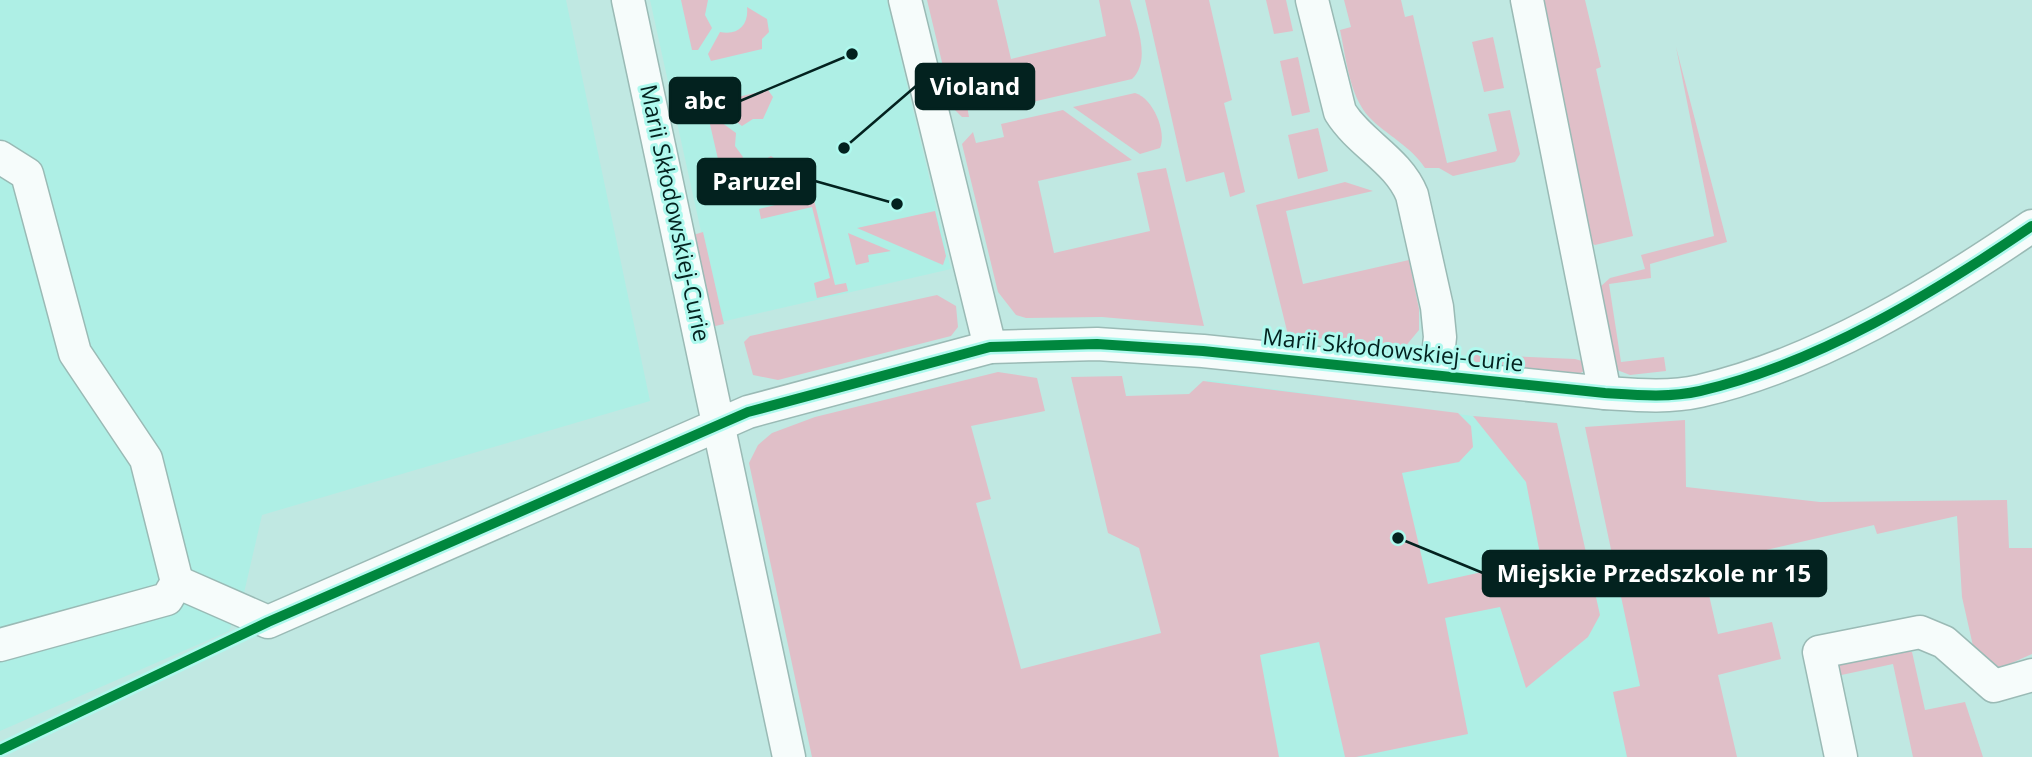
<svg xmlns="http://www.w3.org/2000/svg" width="2032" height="757" viewBox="0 0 2032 757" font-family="'Open Sans',sans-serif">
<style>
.built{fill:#aeefe5}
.green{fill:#e0bfc8}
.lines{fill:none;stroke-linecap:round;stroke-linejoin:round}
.minor-casing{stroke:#9abab5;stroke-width:35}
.minor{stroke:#f6fcfb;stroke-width:32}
.cycleway-casing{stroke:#aff9ee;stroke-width:15}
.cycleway{stroke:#00873e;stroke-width:10}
.labels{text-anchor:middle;stroke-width:6;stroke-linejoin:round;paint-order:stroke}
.street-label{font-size:23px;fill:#03221f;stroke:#aff9ee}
.leader{fill:none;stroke:#03221f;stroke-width:2.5}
.callout-dot{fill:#03221f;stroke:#aff9ee;stroke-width:2.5}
.callout{fill:#03221f;stroke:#03221f;stroke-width:2.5}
.callout-label{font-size:24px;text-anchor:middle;font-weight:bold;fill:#fff}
</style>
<rect width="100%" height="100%" fill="#c0e8e2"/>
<g class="built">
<polygon points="0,0 566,0 650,401 262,515 244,593 229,631 0,731"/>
<polygon points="650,0 887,0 951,269 721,322"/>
<polygon points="1207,380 1473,416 1557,423 1589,567 1615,558 1690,757 1203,757 1190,427"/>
</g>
<g class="green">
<polygon points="681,0 708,0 705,15 712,28 698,50 692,50"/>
<path d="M927,0H997L1011,59L1106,36L1099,0H1130C1136,24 1152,60 1132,79L998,110L995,101L967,106L969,117H962L953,108Z"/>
<polygon points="1145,0 1209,0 1232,100 1224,103 1245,192 1230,197 1224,172 1186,182"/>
<polygon points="1266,0 1286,0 1293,31 1274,34"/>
<path d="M1344,0H1401L1405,17L1413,15L1447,163L1497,151L1488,114L1510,110L1520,154L1515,162L1453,176L1439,168H1425C1411,146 1386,135 1369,117C1349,95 1346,57 1340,30L1351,27Z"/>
<polygon points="1538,0 1585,0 1601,67 1596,69 1633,236 1595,245 1591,243"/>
<path d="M747,7L767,19L769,32L762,39V49L711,61L708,54L720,32C738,36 749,25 747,7Z"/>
<polygon points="1493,37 1504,88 1484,92 1472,42"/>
<polygon points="1676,47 1727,242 1650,264 1651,278 1609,284 1621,362 1664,357 1666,371 1630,375 1612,368 1599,288 1610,278 1645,269 1641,255 1714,236"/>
<polygon points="1298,57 1310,112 1292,116 1280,61"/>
<polygon points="768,90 773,97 763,119 753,119 742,126 719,109 720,101"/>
<path d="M1135,93C1153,98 1167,132 1160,148L1140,154L1073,107Z"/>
<polygon points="1063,110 1132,160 1038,181 1054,253 1150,231 1137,173 1166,168 1204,326 1102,317 1026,318 1016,315 998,292 962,144 973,132 976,143 1004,137 1001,124"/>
<polygon points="714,117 736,133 735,146 743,157 730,180 723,181 709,120"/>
<polygon points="1318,128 1328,171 1298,179 1288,135"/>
<polygon points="771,156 792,171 792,180 742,192 738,185 752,160 760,162"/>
<polygon points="1345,182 1373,191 1286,211 1303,284 1409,260 1419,309 1419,330 1404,348 1288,335 1256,205"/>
<polygon points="813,196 835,285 846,283 848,291 817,298 814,283 830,278 812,207 761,219 759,209"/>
<polygon points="935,211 946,256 943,265 857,228"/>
<polygon points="703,232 724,324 711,327 693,235"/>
<polygon points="848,233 891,251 868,255 869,262 856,265"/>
<polygon points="937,295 956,306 958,327 951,336 778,380 753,375 744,342 750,336"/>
<polygon points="1466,354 1575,359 1582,361 1586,370 1575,376 1478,364"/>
<polygon points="998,372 1037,378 1045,411 971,426 991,499 976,503 1021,669 1161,633 1139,548 1108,533 1071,377 1122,376 1126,396 1189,394 1203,381 1458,413 1471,426 1473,447 1459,462 1402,473 1428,584 1541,559 1526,482 1473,416 1557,423 1600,615 1588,637 1526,688 1500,607 1445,618 1468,734 1356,757 1345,757 1319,642 1260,655 1279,757 812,757 749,463 758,445 772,433 815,417"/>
<polygon points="1685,420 1686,487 1820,502 2007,500 2009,548 2032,548 2032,654 1980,677 1962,597 1957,516 1877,534 1874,525 1702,565 1718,634 1772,622 1781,659 1718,675 1737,757 1627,757 1613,692 1640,686 1585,427"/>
<polygon points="1844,652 1912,652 1925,710 1965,702 1983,757 1913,757 1893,664 1832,677 1833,665"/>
</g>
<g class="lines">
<defs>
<g id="minor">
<polyline points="628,0 789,757"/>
<polyline points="905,0 990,347"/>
<path d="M1312,0L1340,112C1360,144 1398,160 1412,195L1437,307L1440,337L1436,375"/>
<polyline points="1527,0 1605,393"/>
<polyline points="0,157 27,174 75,353 146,459 177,582 167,599 0,645"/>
<path d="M177,582L268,622L748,412L990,347L1097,344L1203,351L1605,393C1636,395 1669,398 1700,391C1817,364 1934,293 2032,226"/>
<polyline points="1841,757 1819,652 1920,632 1944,642 1994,686 2032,675"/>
</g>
</defs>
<use href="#minor" class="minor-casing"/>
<use href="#minor" class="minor"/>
<defs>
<path id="cycleway" d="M0,750L268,622L748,412L990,347L1097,344L1203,351L1605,393C1636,395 1669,398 1700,391C1817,364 1934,293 2032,226"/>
</defs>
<use href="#cycleway" class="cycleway-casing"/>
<use href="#cycleway" class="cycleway"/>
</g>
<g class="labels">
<g class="street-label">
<text transform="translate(675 213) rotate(78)" y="8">Marii Skłodowskiej-Curie</text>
<text transform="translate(1393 350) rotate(6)" y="8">Marii Skłodowskiej-Curie</text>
</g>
</g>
<path class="leader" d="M844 148L916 86M852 54L740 101M897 204L815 181M1398 538L1483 573"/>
<g class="callout-dot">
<circle cx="844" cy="148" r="7"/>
<circle cx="852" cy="54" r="7"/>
<circle cx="897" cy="204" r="7"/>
<circle cx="1398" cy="538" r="7"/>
</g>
<g class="callout">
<rect x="916" y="64" width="118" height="45" rx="7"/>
<rect x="670" y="78" width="70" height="45" rx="7"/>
<rect x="698" y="159" width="117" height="45" rx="7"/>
<rect x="1483" y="551" width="343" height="45" rx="7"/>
</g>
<g class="callout-label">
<text x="975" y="95">Violand</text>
<text x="705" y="109">abc</text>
<text x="757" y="190">Paruzel</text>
<text x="1654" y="582">Miejskie Przedszkole nr 15</text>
</g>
</svg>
